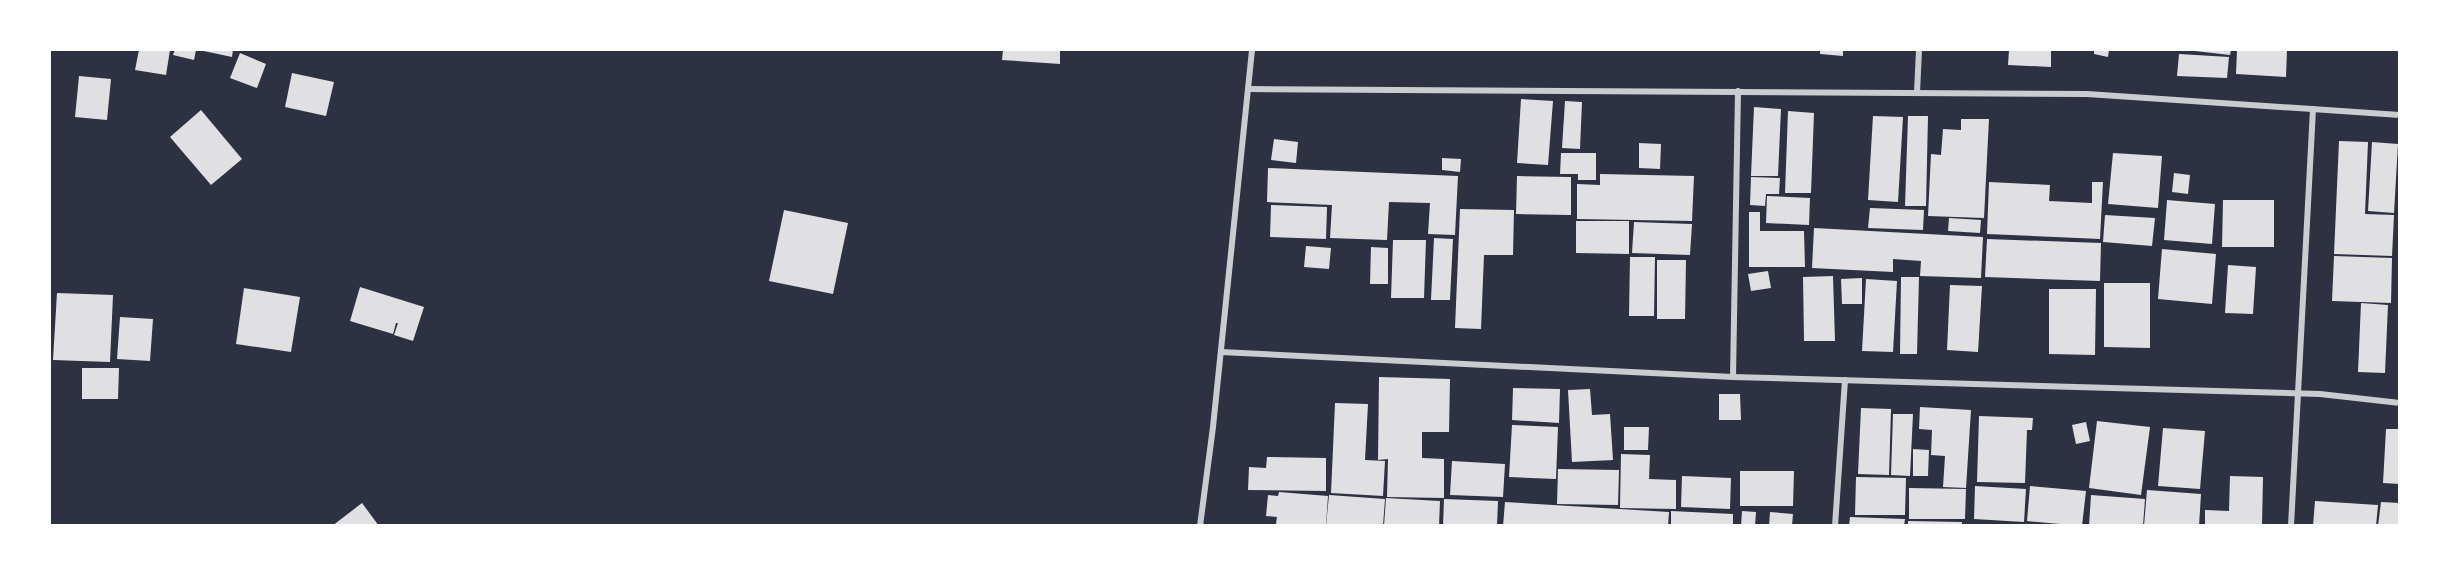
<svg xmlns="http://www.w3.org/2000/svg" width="2449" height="575" viewBox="0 0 2449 575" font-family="'DM Sans',sans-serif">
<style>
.building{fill:#e0e0e3}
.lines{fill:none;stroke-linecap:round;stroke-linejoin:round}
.minor{stroke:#caccd0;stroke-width:6}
</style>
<rect width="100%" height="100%" fill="#2d3142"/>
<g class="building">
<polygon points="139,50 170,50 166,75 135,70"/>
<polygon points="175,50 196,50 194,60 173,55"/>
<polygon points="199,50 233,50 232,57"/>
<polygon points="1003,50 1060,50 1060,64 1002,60"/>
<polygon points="1820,50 1843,50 1843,56 1820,54"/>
<polygon points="2009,50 2051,50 2051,67 2008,65"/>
<polygon points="2094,50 2109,50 2108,57 2094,54"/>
<polygon points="2186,50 2231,50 2230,55"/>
<polygon points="2237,50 2287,50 2286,77 2236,74"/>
<polygon points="240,53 266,64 257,88 230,78"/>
<polygon points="2179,54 2229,57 2227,78 2177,76"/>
<polygon points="292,73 334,82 326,116 285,107"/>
<polygon points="79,76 111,79 107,120 75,117"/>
<polygon points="1521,99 1553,101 1548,165 1517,163"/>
<polygon points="1565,101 1582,102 1580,149 1562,148"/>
<polygon points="1754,107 1781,109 1778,176 1751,176"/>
<polygon points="201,110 242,159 211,185 170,137"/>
<polygon points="1788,111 1814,113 1811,193 1785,193"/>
<polygon points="1873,116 1903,117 1898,202 1868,200"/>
<polygon points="1908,116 1928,116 1926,206 1905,206"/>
<polygon points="1961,119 1989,119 1984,218 1928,216 1931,154 1941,155 1943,129 1961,130"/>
<polygon points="1274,139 1298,142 1296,163 1271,160"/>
<polygon points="2339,141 2368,142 2365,214 2394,215 2392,256 2334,254"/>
<polygon points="2372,142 2398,144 2394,213 2368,211"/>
<polygon points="1639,143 1661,144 1660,169 1639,168"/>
<polygon points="1561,153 1596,153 1596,180 1578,180 1578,174 1560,174"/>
<polygon points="2113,153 2162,156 2158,208 2108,204"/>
<polygon points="1442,158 1461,159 1460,172 1442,170"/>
<polygon points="1268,168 1458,176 1455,235 1428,234 1430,203 1389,202 1387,240 1330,238 1332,205 1267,202"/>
<polygon points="2174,173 2190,175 2188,194 2172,192"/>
<polygon points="1600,174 1694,176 1692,221 1577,219 1577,184 1600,185"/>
<polygon points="1517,176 1571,177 1571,215 1516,214"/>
<polygon points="1751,177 1780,178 1779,194 1766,194 1765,206 1750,205"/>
<polygon points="1989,182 2050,185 2049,201 2092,203 2092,182 2103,182 2100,239 1987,234"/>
<polygon points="1767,196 1810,198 1809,225 1766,223"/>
<polygon points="2167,200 2215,204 2212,244 2164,240"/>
<polygon points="2223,200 2274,200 2274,247 2222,247"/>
<polygon points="1271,205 1327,207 1326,239 1270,237"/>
<polygon points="1870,208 1924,210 1923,230 1868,228"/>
<polygon points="1460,209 1514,210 1513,255 1484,255 1481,329 1455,328"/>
<polygon points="784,210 848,223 833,294 769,281"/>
<polygon points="1749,212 1760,212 1760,231 1804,231 1805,267 1749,267"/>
<polygon points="2105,215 2155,218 2152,246 2103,242"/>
<polygon points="1949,218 1981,220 1980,233 1948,231"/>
<polygon points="1576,221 1629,221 1629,254 1576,253"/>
<polygon points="1634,222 1692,224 1690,255 1632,253"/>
<polygon points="1814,228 1983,237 1981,278 1920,276 1921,261 1893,259 1893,272 1812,268"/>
<polygon points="1434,238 1453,239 1450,300 1431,300"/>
<polygon points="1987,239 2101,243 2100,281 1985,277"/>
<polygon points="1393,240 1426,240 1424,298 1391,298"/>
<polygon points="1306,246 1331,248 1329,269 1304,267"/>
<polygon points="1371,247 1388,248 1388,284 1370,284"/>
<polygon points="2162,249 2216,254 2212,304 2158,299"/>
<polygon points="2334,256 2392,258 2391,303 2332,301"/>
<polygon points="1630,257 1655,257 1654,316 1629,316"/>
<polygon points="1657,260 1686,260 1685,319 1657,319"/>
<polygon points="2228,265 2256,267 2253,314 2225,313"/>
<polygon points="1768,271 1771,288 1751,291 1748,274"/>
<polygon points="1833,276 1835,341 1804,341 1803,277"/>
<polygon points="1901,277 1919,277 1917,354 1900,354"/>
<polygon points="1862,278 1862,304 1842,304 1841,279"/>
<polygon points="1866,279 1897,281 1893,352 1862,351"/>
<polygon points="2104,283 2150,283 2150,348 2104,347"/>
<polygon points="1950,285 1982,286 1978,352 1947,350"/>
<polygon points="360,287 424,307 413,341 394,335 398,323 396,323 393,334 350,321"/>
<polygon points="244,288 300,297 291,352 236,344"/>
<polygon points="2049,289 2096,289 2095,355 2049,354"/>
<polygon points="57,293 113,295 110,362 53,360"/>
<polygon points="2361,303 2388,305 2385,373 2358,372"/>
<polygon points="120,317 153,319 150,361 117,359"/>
<polygon points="82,368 119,368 118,399 82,399"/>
<polygon points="1379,377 1450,379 1449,432 1422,432 1422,458 1444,459 1444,498 1387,497 1388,459 1378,460"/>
<polygon points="1513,388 1560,389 1559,423 1512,420"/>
<polygon points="1590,389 1592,415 1610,414 1613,460 1572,462 1568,390"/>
<polygon points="1719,394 1740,394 1741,420 1719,420"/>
<polygon points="1335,403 1368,404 1365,460 1385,461 1383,496 1331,493"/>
<polygon points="1920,407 1971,410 1966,488 1943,487 1945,456 1931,455 1932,430 1919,429"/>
<polygon points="1861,408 1891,409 1889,475 1858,474"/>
<polygon points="1893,414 1913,414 1910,476 1891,475"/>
<polygon points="1979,416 2033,418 2032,430 2027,430 2025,483 1977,482"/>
<polygon points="2097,421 2150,427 2141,495 2089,488"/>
<polygon points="2086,422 2090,441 2076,444 2072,425"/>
<polygon points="1512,425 1558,427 1556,479 1509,477"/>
<polygon points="1624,427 1649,427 1648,450 1624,450"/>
<polygon points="2163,428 2205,431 2200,489 2158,486"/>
<polygon points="2386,429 2400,429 2400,484 2383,483"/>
<polygon points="1913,449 1929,450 1928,476 1913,476"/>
<polygon points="1621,454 1650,455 1649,479 1676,480 1676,509 1620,508"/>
<polygon points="1267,457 1326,458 1326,491 1248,490 1249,467 1266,468"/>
<polygon points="1452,461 1505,464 1503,497 1450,495"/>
<polygon points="1558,469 1619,470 1618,505 1557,504"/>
<polygon points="1740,471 1794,471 1793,506 1740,506"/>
<polygon points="1682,476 1731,478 1730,509 1681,507"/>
<polygon points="2230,476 2263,477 2262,526 2205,526 2205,510 2229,511"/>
<polygon points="1856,477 1906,478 1905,515 1855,515"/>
<polygon points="1975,486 2026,489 2024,522 1974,519"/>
<polygon points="2030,486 2086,491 2082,526 2027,521"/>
<polygon points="1909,488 1966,489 1965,519 1909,519"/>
<polygon points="2147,490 2201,494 2199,526 2144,526"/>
<polygon points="1279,492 1328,496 1326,526 1276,524 1277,517 1266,516 1268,495 1278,496"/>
<polygon points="1329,495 1385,499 1383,526 1326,526"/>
<polygon points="2091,495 2145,499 2143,526 2089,526"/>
<polygon points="1386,498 1440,501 1439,526 1384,526"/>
<polygon points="1444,499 1498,501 1497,526 1443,526"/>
<polygon points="2315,501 2378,505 2376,526 2313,526"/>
<polygon points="1505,502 1669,512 1668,526 1503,526"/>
<polygon points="2381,502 2400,503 2400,526 2378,526"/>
<polygon points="362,503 379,526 332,526"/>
<polygon points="1671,511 1733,514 1733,526 1671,526"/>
<polygon points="1742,511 1756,512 1755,526 1741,526"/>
<polygon points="1770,512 1793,514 1792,526 1769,526"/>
<polygon points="1850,517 1905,519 1904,526 1849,526"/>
<polygon points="1908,521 1962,522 1962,526 1908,526"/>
</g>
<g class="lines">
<g class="minor">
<polyline points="1248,89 2087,94 2400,115"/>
<polyline points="1917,93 1919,50"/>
<polyline points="1221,352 1733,377 2320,394 2400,403"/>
<polyline points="1733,377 1738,91"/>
<polyline points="1200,526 1213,427 1252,50"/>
<polyline points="1835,526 1845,380"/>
<polyline points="2291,526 2313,109"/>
</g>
</g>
<rect width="2449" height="575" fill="none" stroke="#ffffff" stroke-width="102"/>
</svg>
